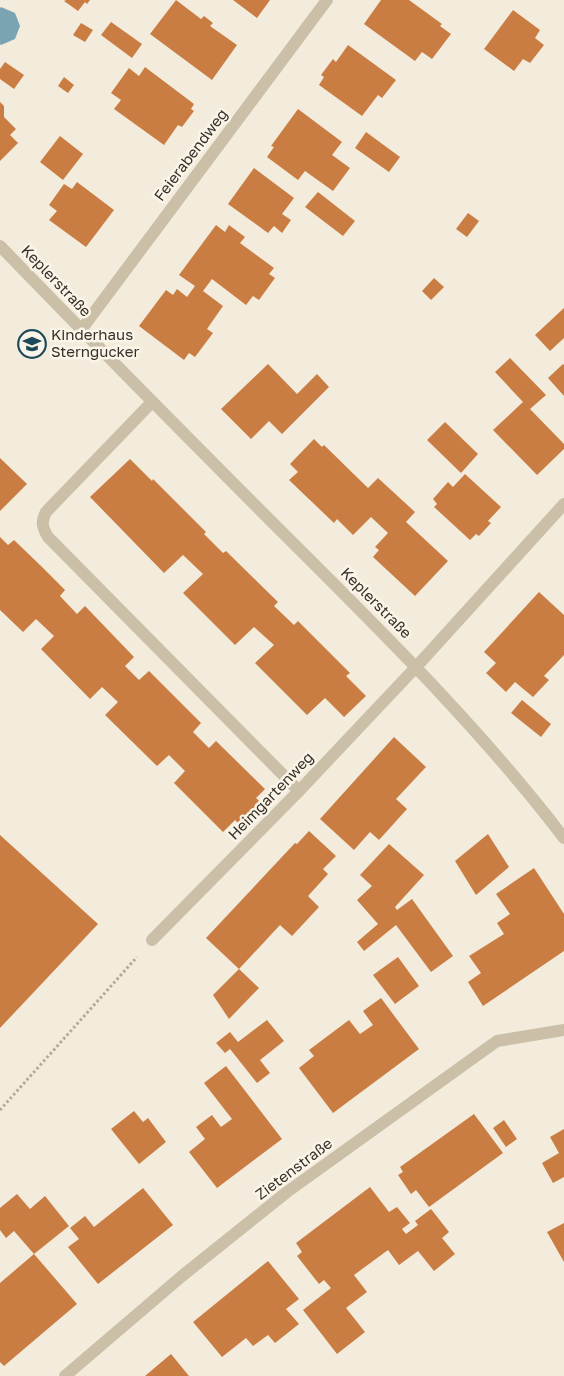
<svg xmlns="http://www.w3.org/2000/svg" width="564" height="1376" viewBox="0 0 564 1376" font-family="'Golos Text',sans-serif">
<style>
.water{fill:#7aa4b1}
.building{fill:#c97d43}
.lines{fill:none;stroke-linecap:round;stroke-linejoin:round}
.path{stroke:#b7a991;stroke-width:3;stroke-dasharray:2.5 2.5;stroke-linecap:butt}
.service{stroke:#cbbfa7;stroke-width:12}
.minor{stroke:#cbbfa7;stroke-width:12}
.labels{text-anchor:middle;stroke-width:5;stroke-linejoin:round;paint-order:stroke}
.street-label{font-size:15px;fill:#373028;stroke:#faf5e8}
.poi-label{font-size:15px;fill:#373028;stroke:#faf5e8;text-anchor:start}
</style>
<rect width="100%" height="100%" fill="#f3ecdc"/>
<polygon class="water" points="1,7 15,13 20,26 15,39 1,45 0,44 0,8"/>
<g class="building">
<polygon points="66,0 90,0 87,4 85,2 78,11 64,1"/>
<polygon points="176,0 201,19 204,16 213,23 210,26 237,45 212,80 150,34"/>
<polygon points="233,0 270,0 257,18"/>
<polygon points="381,0 409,0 442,24 440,26 451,34 432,59 422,52 415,61 364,24"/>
<polygon points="513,10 540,30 535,38 544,45 530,63 523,59 514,71 484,49"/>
<polygon points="111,22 142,44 132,58 101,35"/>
<polygon points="81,23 93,30 85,42 73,35"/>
<polygon points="348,45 396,80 382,98 378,95 362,116 319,85 324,77 321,75 333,59 336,62"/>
<polygon points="5,62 24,75 14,89 0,79 0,69"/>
<polygon points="145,67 194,104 191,109 194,111 182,127 178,125 164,145 114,109 121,100 111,93 129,68 139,76"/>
<polygon points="64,77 74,85 68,93 58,86"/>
<polygon points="0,102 4,106 4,117 16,129 10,135 18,143 0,161"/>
<polygon points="298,109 342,142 332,155 350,168 333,191 305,171 298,180 267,157 274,147 271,146"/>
<polygon points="366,132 400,157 389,172 355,148"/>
<polygon points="60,136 83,154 63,180 40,162"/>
<polygon points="254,168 294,198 282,214 291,220 282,233 274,226 268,233 228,204"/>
<polygon points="77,182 114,210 86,247 49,220 57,211 49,205 64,184 72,189"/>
<polygon points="318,192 355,221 343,236 305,207"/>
<polygon points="468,213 479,221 467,237 456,229"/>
<polygon points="216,225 225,232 229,225 245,237 240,243 274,268 269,274 275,278 259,300 253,296 246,305 212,279 203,291 223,306 207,329 213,333 195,357 189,353 184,360 139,326 166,290 173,295 177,289 187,297 195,286 179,275"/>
<polygon points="434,278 444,287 431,300 422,291"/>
<polygon points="564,308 564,338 550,351 535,335"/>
<polygon points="510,358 546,395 530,409 564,444 564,449 537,475 493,430 523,402 495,372"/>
<polygon points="268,364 297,394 317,374 329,387 282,434 269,421 251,439 221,409"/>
<polygon points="563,364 564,365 564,396 548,378"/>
<polygon points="445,422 478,454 461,473 427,440"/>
<polygon points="314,439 322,447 324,445 368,488 378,478 415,512 406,522 448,561 415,596 373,557 379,550 375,547 388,533 371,517 353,535 337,519 334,523 289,480 298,472 290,464"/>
<polygon points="0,458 27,484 0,511"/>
<polygon points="130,459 152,481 153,479 206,532 204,534 223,553 226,551 278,602 274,606 294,625 298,621 350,673 346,676 366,696 344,717 325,698 307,715 255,663 274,645 254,627 235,645 183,593 203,574 183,555 164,573 90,497"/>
<polygon points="465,474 501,507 488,521 491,523 479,536 476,534 470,540 434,507 437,504 433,499 448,482 453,487"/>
<polygon points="0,537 8,545 14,540 40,565 65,590 60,596 77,614 85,606 134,657 125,666 139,680 149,671 201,723 193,732 209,748 216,741 265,789 256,798 265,806 244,829 235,820 223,832 174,783 185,771 169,755 157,766 105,715 118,702 102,687 90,699 41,649 54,636 36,619 23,632 0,610"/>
<polygon points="539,592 564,615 564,655 544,676 549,680 533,697 515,682 506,692 486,673 496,663 484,652"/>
<polygon points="522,700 551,724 541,737 511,713"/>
<polygon points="394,737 426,767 396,799 407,809 379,840 370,832 354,850 320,819"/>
<polygon points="309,831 336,856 323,869 328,874 308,896 319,907 292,936 280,925 239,969 206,938 295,843 297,844"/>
<polygon points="488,834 509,867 476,895 455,861"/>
<polygon points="0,835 98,924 0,1028"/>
<polygon points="389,844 424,875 395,907 397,910 412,899 453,956 431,972 396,925 364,951 357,942 378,924 357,900 372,886 360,875"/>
<polygon points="534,868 564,914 564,951 483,1006 468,982 481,973 469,956 504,934 497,923 510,914 496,894"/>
<polygon points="398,957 419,986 395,1004 373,975"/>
<polygon points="239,969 259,988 229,1019 213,995"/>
<polygon points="381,998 419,1049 333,1113 299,1068 314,1056 309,1050 349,1020 360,1034 373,1025 363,1011"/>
<polygon points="267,1020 284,1041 260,1060 270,1073 257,1083 230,1049 225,1053 216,1043 230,1032 238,1042"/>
<polygon points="226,1066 282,1139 217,1188 189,1152 205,1139 196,1127 212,1115 221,1127 232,1119 204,1083"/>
<polygon points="134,1111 143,1122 148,1118 166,1142 139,1164 111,1129"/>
<polygon points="474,1114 503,1153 429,1207 416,1190 411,1194 398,1175 403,1172 400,1167"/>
<polygon points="504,1120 517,1139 506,1147 493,1128"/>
<polygon points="564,1129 564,1177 553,1183 542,1163 559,1153 550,1137"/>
<polygon points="370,1187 389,1212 397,1207 410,1223 402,1229 406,1234 418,1225 415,1221 431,1209 449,1232 442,1238 455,1254 434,1271 418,1251 399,1265 388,1250 354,1275 367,1292 346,1308 365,1332 337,1354 303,1310 331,1288 324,1280 319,1284 297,1256 302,1252 296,1243"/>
<polygon points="143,1188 173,1225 98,1284 68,1247 79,1239 70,1228 85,1216 94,1227"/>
<polygon points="17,1194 30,1209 45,1196 69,1226 34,1254 14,1231 6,1238 0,1230 0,1208"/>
<polygon points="564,1223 564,1262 547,1232"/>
<polygon points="34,1254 77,1304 4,1366 0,1362 0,1283"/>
<polygon points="268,1261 299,1299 286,1309 299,1324 275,1343 268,1335 253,1346 246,1338 222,1357 193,1322"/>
<polygon points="171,1354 189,1376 145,1376"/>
</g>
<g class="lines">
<polyline class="path" points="0,1110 137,957"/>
<g class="service">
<path d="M152,402L46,512C41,522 42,527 48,537L299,791"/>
<polyline points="152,940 299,791 417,666"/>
</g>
<g class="minor">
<path d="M0,246C94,343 188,438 283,533C381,631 480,728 564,838"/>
<polyline points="81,330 327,0"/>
<polyline points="417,666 564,504"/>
<polyline points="65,1376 182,1276 287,1192 497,1041 564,1030"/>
</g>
</g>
<defs>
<symbol id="school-ring" viewBox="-11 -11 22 22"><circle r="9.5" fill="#faf5e8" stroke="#1c4a5a" stroke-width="1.5"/><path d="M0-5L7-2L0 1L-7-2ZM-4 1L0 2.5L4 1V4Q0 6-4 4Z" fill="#1c4a5a"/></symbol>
</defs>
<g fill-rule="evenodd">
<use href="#school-ring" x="16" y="328" width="32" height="32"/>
</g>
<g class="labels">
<g class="street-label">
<text transform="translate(191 155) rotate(-53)" y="5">Feierabendweg</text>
<text transform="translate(56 281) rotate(46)" y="5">Keplerstraße</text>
<text transform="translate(376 603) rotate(45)" y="5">Keplerstraße</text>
<text transform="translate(271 796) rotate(-46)" y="5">Heimgartenweg</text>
<text transform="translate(294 1169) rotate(-37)" y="5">Zietenstraße</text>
</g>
<g class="poi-label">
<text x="51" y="340">Kinderhaus<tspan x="51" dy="17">Sterngucker</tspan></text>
</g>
</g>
</svg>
